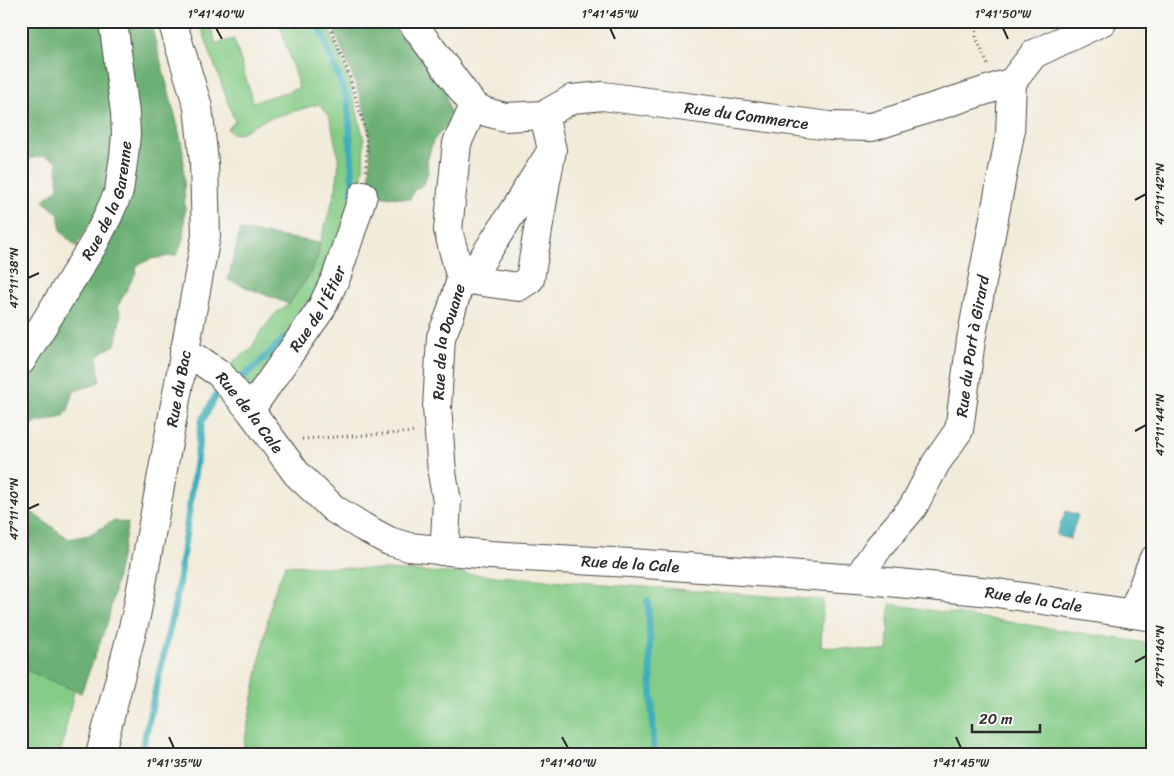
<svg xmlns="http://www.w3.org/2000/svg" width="1174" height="776" viewBox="0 0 1174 776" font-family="Sriracha,sans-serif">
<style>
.green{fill:#85cc87;stroke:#587c59}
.forest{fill:#6cb074;stroke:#4c6e50}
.water{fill:#3dadb9;stroke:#346c72}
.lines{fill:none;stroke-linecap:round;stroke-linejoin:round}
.stream{stroke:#3dadb9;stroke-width:7}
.minor-casing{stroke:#494845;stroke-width:30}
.major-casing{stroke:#494845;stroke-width:30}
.path{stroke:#494845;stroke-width:3;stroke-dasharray:1 4;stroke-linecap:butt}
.minor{stroke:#fff;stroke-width:28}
.major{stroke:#fff;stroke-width:28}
.ticks{fill:none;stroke:#2b2b2b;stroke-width:2}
.labels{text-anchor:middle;stroke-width:5;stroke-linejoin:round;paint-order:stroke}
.street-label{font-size:16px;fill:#2b2b2b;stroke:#f6f6f2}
.neatline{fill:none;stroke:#2b2b2b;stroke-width:2}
.ticks-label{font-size:12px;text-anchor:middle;fill:#2b2b2b}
</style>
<rect width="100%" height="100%" fill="#f6f6f2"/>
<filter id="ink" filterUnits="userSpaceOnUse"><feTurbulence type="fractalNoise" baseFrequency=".02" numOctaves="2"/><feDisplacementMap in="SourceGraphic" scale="10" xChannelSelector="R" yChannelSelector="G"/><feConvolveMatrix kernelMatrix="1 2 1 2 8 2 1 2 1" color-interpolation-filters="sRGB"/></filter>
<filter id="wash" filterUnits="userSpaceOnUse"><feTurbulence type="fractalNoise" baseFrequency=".0096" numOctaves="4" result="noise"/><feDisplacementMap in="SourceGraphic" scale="20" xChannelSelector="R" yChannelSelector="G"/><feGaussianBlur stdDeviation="1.12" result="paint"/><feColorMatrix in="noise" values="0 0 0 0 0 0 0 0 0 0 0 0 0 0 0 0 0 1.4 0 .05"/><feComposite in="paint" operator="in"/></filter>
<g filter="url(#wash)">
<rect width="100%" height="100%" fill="#f1ebd9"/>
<g class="green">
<polygon points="199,21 209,21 216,44 234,39 253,102 299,88 279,21 326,21 349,80 364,140 363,167 359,193 337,263 251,397 230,368 234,361 250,350 260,333 276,313 289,304 309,275 317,258 320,243 336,189 339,162 331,122 328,115 319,104 267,119 238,134 232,133 227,129 235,122"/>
<polygon points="285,565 468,574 823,600 821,647 887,651 890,604 1153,644 1153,755 242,755 272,598"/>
<polygon points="21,655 81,659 60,755 21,755"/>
</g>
<g class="forest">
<polygon points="21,21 105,21 114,109 112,190 76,246 71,242 61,231 58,213 43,201 58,188 57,160 44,156 21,160 21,63 27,56 24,34 21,29"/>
<polygon points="125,21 150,21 177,123 183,151 185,210 183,239 177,255 151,259 137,265 136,272 118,306 121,315 115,345 104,351 97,358 100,381 91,386 74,391 68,410 63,417 35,423 21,428 21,389 30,375 37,358 130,197 135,175 136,158"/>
<path d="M331,21H400L444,86L450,113L449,122L433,141L427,161L428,172L424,184L414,190L410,199L368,194C371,167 372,139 365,113C356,81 342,52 331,21Z"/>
<polygon points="240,230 320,243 317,258 309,275 289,304 228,280"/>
<polygon points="21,509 27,509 69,539 89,535 113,521 128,523 108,621 81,693 21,668"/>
</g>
<polygon class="water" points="1066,511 1078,515 1070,539 1056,535"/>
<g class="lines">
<g class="stream">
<polyline points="317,21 348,101 353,187 352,193"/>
<polyline points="233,383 253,369 285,338"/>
<polyline points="648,601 654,755"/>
<polyline points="141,755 176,600 202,421 219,390 224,388"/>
</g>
</g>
</g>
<g filter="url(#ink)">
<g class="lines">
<defs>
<g id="minor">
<path id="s1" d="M411,21L474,106L486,112L505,117L544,115L572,99L603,96L829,126L872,127L1012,82L1034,54L1103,21"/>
<polyline points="544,115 552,150 480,263 461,279 518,287 530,279 546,181 552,150"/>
<path id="s2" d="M184,352L198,359L220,374L250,410L297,474L334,509L363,527L389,541L409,547L490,555L630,563L857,579L991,592L1153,617"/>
<path id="s3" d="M21,361L93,245L107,218L119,191L124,156L126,134L125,113L113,21"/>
<path id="s4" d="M250,410L321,309L337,275L363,195"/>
<path id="s5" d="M441,551L445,539L447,501L442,473L437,407L441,337L450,315L461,279L448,230L457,143L474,106"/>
<path id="s6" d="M857,579L879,547L913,507L936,463L959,430L971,340L1010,134L1012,82"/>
<polyline points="1132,614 1153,560"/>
</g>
<g id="major">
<path id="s7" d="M100,755L136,616L206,236L204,162L198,107L172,21"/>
</g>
</defs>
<use href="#minor" class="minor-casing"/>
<use href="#major" class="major-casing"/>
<g class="path">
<polyline points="328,21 350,78 363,123 367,143 366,172"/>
<polyline points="977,21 976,37 988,65"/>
<polyline points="302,439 416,432"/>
</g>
<use href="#minor" class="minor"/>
<use href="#major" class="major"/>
</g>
</g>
<path class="ticks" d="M216,28L222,39M610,28L615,39M1003,28L1008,39M1135,200L1146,194M28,278L39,273M1135,431L1146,425M28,509L39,504M1135,662L1146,656M169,737L174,748M562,737L568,748M956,737L961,748"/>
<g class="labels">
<g class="street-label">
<text dy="6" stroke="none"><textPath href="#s1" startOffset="386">Rue du Commerce</textPath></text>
<text dy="6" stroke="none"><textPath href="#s3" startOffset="184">Rue de la Garenne</textPath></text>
<text dy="6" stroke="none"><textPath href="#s4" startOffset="122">Rue de l'Étier</textPath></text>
<text dy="6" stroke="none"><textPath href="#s5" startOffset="212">Rue de la Douane</textPath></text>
<text dy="6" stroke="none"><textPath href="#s6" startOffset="266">Rue du Port à Girard</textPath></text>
<text dy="6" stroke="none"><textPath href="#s7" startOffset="375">Rue du Bac</textPath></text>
<text dy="6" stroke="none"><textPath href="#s2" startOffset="91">Rue de la Cale</textPath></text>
<text dy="6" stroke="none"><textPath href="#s2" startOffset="526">Rue de la Cale</textPath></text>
<text dy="6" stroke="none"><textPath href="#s2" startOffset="931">Rue de la Cale</textPath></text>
</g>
</g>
<rect width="1174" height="776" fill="none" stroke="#f6f6f2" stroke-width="55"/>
<path d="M972 724v8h68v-8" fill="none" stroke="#2b2b2b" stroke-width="2.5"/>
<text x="979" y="724" font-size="15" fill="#2b2b2b" stroke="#f6f6f2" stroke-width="4" paint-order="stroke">20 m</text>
<rect x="28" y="28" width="1118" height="720" class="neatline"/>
<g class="ticks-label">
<text x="216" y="18">1°41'40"W</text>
<text x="610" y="18">1°41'45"W</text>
<text x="1003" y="18">1°41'50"W</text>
<text transform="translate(1160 194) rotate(-90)" y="4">47°11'42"N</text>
<text transform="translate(14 278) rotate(-90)" y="4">47°11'38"N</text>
<text transform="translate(1160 425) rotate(-90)" y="4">47°11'44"N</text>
<text transform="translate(14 509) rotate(-90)" y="4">47°11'40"N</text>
<text transform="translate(1160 656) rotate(-90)" y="4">47°11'46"N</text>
<text x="174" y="767">1°41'35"W</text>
<text x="568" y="767">1°41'40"W</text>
<text x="961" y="767">1°41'45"W</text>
</g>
</svg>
